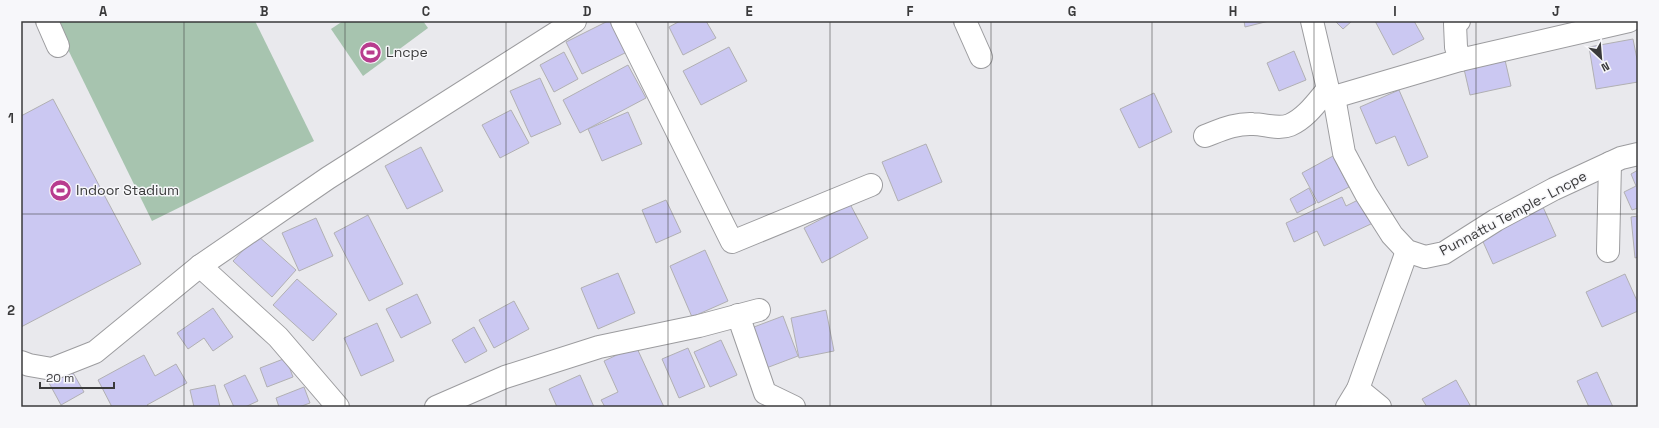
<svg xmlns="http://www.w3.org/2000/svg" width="1659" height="428" viewBox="0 0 1659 428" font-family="'Space Grotesk',sans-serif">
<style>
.green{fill:#a7c4af}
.building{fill:#cbc8f2;stroke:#b1b0b3}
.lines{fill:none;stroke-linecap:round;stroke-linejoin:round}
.minor-casing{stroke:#9c9c9f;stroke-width:24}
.minor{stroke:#fff;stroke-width:22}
.grid{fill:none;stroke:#3a3a3b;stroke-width:1;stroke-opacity:0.55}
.labels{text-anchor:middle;stroke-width:3;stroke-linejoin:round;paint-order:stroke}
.poi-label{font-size:14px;fill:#3a3a3b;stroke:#f7f7fa;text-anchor:start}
.street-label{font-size:14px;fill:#3a3a3b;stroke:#f7f7fa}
.neatline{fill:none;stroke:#3a3a3b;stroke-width:1.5}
.grid-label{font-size:13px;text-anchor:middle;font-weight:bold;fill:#3a3a3b}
</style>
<rect width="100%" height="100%" fill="#e9e9ed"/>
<g class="green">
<polygon points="54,21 255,21 314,141 152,221"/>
<polygon points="343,21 423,21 428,28 363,76 331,29"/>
</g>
<g class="building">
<polygon points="608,21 613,21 629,51 582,74 566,42"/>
<polygon points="680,21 706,21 716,38 683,55 669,27"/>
<polygon points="1244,21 1269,21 1245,27"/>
<polygon points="1335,21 1352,21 1343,29"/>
<polygon points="1375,21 1414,21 1424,39 1393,55"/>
<polygon points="1633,39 1638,64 1638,82 1596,89 1589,47"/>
<polygon points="729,47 747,81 701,105 683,71"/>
<polygon points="1294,51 1306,80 1279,91 1267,63"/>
<polygon points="564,52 578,79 554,92 540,65"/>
<polygon points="1505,60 1511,86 1470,95 1464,69"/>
<polygon points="628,65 646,98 580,133 563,100"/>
<polygon points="540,78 561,124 531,137 510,91"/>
<polygon points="1399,90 1428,157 1408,166 1395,136 1376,144 1360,107"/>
<polygon points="1154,93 1172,132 1139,148 1120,109"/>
<polygon points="53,99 141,264 21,327 21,116"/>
<polygon points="511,110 529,143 500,158 482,125"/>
<polygon points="628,112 642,144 602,161 588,129"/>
<polygon points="926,144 942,182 898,201 882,162"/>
<polygon points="421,147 443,191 407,209 385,166"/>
<polygon points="1333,156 1349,187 1318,203 1302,173"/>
<polygon points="1638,170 1638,208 1632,210 1624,192 1636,186 1631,174"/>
<polygon points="1309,188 1316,203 1297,213 1290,199"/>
<polygon points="1342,197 1346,206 1362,198 1373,223 1324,246 1317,231 1294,242 1286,223"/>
<polygon points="666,200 681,232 656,243 642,210"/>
<polygon points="850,204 868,238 822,263 804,228"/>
<polygon points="1543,207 1556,236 1493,264 1480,235"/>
<polygon points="368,215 403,284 369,301 334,233"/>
<polygon points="1638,216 1638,257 1635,258 1631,217"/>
<polygon points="316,218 333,256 299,271 282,233"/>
<polygon points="257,235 296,270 272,297 233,261"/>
<polygon points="705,250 728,301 692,317 670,266"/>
<polygon points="618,273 635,313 598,329 581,288"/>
<polygon points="1625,274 1638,303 1638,311 1602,327 1586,292"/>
<polygon points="297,279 337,314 313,341 273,305"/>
<polygon points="417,294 431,323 401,338 386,309"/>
<polygon points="514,301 529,329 494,348 479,320"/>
<polygon points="213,308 233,337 213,351 204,338 188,349 177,333"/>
<polygon points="826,310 834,351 799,358 791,318"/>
<polygon points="783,316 798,356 761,370 746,330"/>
<polygon points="377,323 394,361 361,376 344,338"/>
<polygon points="474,327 487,351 465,363 452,340"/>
<polygon points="721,340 737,375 710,387 694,352"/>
<polygon points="636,346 664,407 605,407 601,400 618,392 604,361"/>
<polygon points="688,348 705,387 679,398 662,359"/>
<polygon points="144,355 155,376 176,364 187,383 147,405 149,407 112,407 98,380"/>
<polygon points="286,358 293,377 267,387 260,368"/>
<polygon points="72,371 84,392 61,405 49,383"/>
<polygon points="1597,372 1613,407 1589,407 1577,381"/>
<polygon points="245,375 258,401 245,407 234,407 224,385"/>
<polygon points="580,375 594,407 557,407 549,389"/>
<polygon points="1456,380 1471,407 1427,407 1422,399"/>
<polygon points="215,385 220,407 194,407 190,390"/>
<polygon points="304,387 310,403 299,407 279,407 276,398"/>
</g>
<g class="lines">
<defs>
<g id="minor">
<polyline points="47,21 58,46"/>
<polyline points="622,21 732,242 871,185"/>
<polyline points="965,21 981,57"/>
<polyline points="1312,21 1328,89 1334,97 1344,153 1366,194 1392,235 1407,251 1425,257 1444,253 1496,220 1554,189 1621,158 1638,154"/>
<polyline points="1459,21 1455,24 1456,47 1460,60"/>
<polyline points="1334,97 1460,60 1629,21"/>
<path d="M1205,136C1221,130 1236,123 1253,124C1265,124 1278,130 1290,125C1306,118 1317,102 1328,89"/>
<polyline points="1608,251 1610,163"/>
<polyline points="200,266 278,337 338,407"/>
<polyline points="738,315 765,393 794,407"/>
<polyline points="21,362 29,365 52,369 95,352 200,266 328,178 575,21"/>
<polyline points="1358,389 1380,407"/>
<polyline points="436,407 505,377 599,347 699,326 759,310"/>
<polyline points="1347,407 1358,389 1407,251"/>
</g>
</defs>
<use href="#minor" class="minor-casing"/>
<use href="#minor" class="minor"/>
</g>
<path class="grid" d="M184,21V407M345,21V407M506,21V407M668,21V407M830,21V407M991,21V407M1152,21V407M1314,21V407M1476,21V407M21,214H1638"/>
<defs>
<symbol id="stadium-disc" viewBox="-11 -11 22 22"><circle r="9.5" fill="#b83c8e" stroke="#f7f7fa"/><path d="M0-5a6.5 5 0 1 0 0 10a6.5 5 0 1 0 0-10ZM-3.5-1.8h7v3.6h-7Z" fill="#fff"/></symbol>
</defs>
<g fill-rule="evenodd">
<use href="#stadium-disc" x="358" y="40" width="25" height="25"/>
<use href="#stadium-disc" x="48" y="178" width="25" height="25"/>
</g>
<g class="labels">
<g class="poi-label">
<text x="386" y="57">Lncpe</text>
<text x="76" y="195">Indoor Stadium</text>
</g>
<g class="street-label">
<text transform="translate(1513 213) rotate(-28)" y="5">Punnattu Temple- Lncpe</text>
</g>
</g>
<rect width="1659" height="428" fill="none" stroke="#f7f7fa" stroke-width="44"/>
<g transform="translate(1601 58) rotate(154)" stroke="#f7f7fa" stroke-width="3" paint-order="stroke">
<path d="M0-3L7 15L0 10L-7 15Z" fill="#3a3a3b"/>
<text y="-6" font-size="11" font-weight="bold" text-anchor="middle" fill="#3a3a3b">N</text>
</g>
<path d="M40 382v6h74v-6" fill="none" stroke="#3a3a3b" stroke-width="2"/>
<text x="46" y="382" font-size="12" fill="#3a3a3b" stroke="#f7f7fa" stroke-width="3" paint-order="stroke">20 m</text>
<rect x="22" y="22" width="1615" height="384" class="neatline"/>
<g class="grid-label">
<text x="103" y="16">A</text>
<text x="264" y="16">B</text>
<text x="426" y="16">C</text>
<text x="587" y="16">D</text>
<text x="749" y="16">E</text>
<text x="910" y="16">F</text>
<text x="1072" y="16">G</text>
<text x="1233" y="16">H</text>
<text x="1395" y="16">I</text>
<text x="1556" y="16">J</text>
<text x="11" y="123">1</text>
<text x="11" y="315">2</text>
</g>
</svg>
